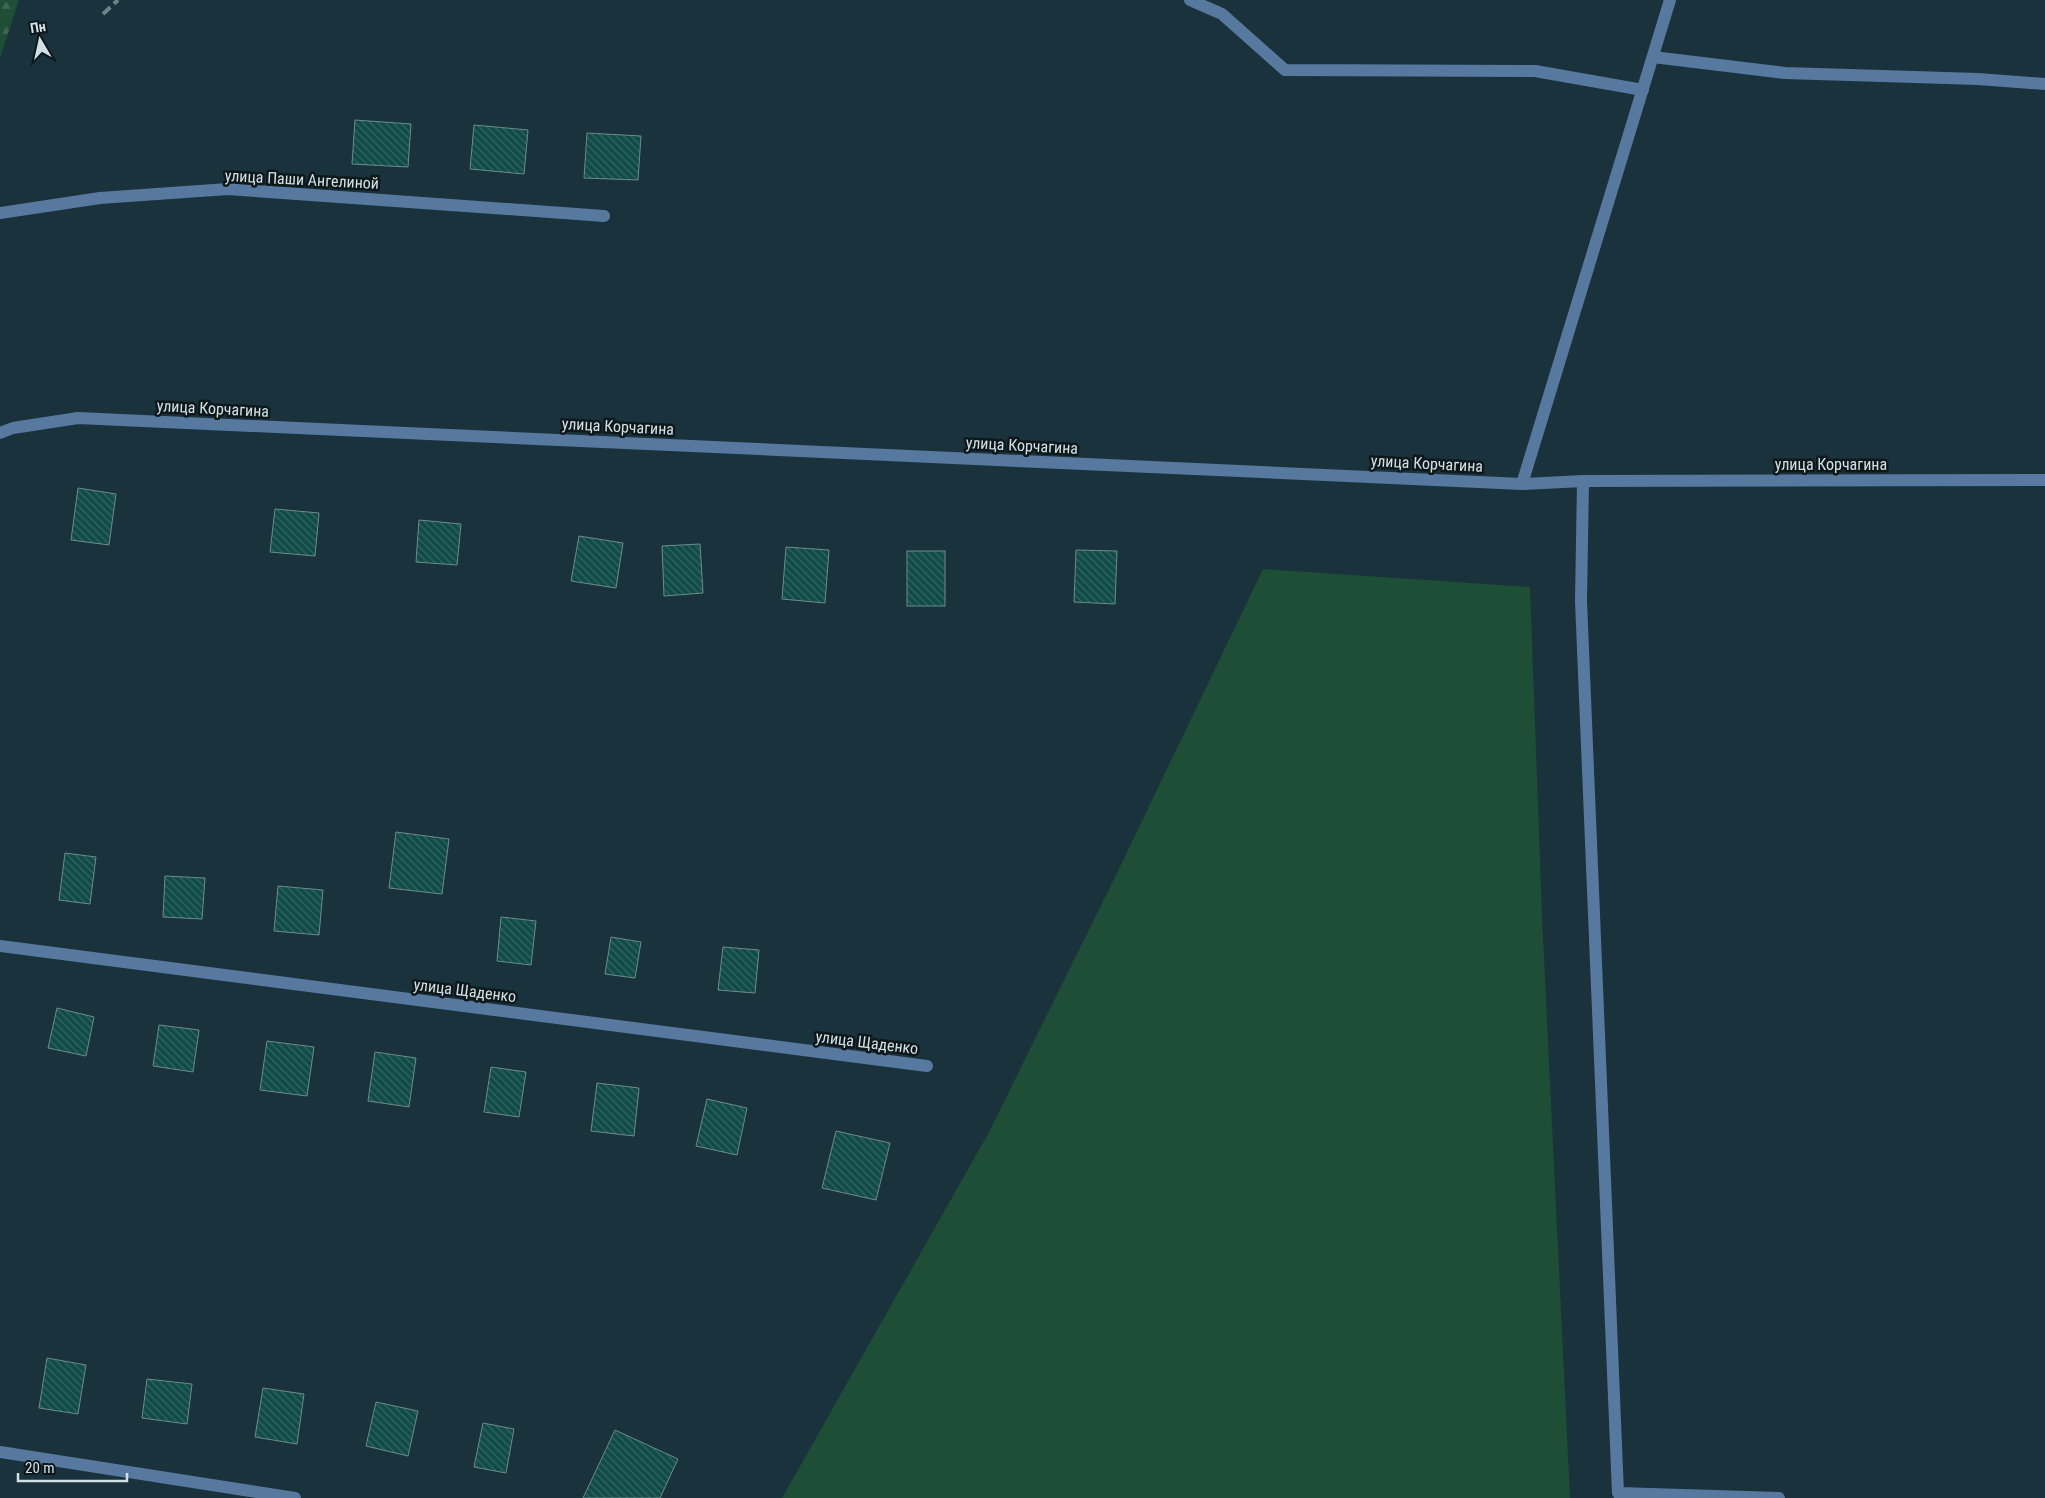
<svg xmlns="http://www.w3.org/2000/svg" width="2045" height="1498" viewBox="0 0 2045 1498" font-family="'Roboto Condensed',sans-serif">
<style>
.green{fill:#1e4e36}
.forest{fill:url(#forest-firs)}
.building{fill:url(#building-back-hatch);stroke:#6d8c89}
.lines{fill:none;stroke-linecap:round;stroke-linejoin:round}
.minor{stroke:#58799f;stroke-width:12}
.rail{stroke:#6f838b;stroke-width:4;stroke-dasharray:10 5;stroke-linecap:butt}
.labels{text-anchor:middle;stroke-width:5;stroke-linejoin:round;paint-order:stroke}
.street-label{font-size:16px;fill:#d1e0e5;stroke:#0d181c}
</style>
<defs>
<pattern id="forest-firs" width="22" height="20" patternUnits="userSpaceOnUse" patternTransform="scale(1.25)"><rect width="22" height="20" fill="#1e4e36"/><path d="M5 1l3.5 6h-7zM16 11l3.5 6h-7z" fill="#3e6753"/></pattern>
<pattern id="building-back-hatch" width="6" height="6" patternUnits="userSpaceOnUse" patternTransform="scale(1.25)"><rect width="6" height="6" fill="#114b48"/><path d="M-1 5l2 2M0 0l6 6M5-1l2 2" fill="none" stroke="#336562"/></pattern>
</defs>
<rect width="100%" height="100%" fill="#19323b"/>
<polygon class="green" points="1263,569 1530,587 1542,916 1570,1498 782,1498 988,1134 1118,871"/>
<polygon class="forest" points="0,0 19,0 0,58"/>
<g class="building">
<polygon points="355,120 411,124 408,167 352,164"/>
<polygon points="474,125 528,130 524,174 470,169"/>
<polygon points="587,133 641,136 638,180 584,178"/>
<polygon points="78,488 116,494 109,545 71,540"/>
<polygon points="275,509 319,513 315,556 270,552"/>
<polygon points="419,520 461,524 457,565 416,562"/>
<polygon points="579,536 623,543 616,588 571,581"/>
<polygon points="700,544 703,593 664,596 662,546"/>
<polygon points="786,547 829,550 825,603 782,599"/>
<polygon points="1076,550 1117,551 1115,604 1074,602"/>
<rect x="907" y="551" width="38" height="55"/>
<polygon points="396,832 449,839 442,894 389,888"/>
<polygon points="65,853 96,857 90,904 59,900"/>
<polygon points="165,876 205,878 202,919 163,917"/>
<polygon points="278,886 323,890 319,935 274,931"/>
<polygon points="501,917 536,921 531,965 497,961"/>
<polygon points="611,937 641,942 635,978 605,974"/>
<polygon points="723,947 759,950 755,993 718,990"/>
<polygon points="57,1008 94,1017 86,1056 48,1048"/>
<polygon points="159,1025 199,1030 193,1072 153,1066"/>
<polygon points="267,1041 314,1047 307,1096 260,1090"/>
<polygon points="375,1052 416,1058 409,1107 368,1101"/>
<polygon points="491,1067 526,1072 519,1117 484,1112"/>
<polygon points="597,1083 639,1088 634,1136 591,1131"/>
<polygon points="707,1099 747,1108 737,1155 696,1146"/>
<polygon points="836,1131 890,1143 876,1200 822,1188"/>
<polygon points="47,1358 86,1365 78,1414 39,1408"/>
<polygon points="147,1379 192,1384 187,1424 142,1418"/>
<polygon points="263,1388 304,1394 297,1444 255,1437"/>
<polygon points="376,1402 418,1411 408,1456 366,1446"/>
<polygon points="483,1423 514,1429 506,1473 474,1467"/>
<polygon points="615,1430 678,1459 660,1498 583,1498"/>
</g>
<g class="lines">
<g class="minor">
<polyline points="1190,0 1222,14 1285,70 1535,71 1643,90"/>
<polyline points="1653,57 1785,73 1978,79 2045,84"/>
<polyline points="0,213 100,198 228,189 604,216"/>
<polyline points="0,433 13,428 78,418 1522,484 1583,481 2045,480"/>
<polyline points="1583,481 1581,601 1618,1493 1779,1498"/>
<polyline points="1522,484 1670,0"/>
<polyline points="0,946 927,1066"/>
<polyline points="0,1452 295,1498"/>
</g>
<polyline class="rail" points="103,14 118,0"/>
</g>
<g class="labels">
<g class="street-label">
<text transform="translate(302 179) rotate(3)" y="6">улица Паши Ангелиной</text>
<text transform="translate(213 408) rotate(3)" y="6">улица Корчагина</text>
<text transform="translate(618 426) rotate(3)" y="6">улица Корчагина</text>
<text transform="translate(1022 445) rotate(3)" y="6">улица Корчагина</text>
<text transform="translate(1427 463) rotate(3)" y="6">улица Корчагина</text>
<text x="1831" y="470">улица Корчагина</text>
<text transform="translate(465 990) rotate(7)" y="6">улица Щаденко</text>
<text transform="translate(867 1042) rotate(7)" y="6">улица Щаденко</text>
</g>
</g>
<g transform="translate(40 40) rotate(351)" stroke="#0d181c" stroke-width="4" paint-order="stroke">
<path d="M0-4L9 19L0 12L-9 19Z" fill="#d1e0e5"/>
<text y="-8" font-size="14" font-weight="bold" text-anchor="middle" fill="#d1e0e5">Пн</text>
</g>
<path d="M18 1473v8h109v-8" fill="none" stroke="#d1e0e5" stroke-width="2.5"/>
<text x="25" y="1473" font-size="15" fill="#d1e0e5" stroke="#0d181c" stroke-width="4" paint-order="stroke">20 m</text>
</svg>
